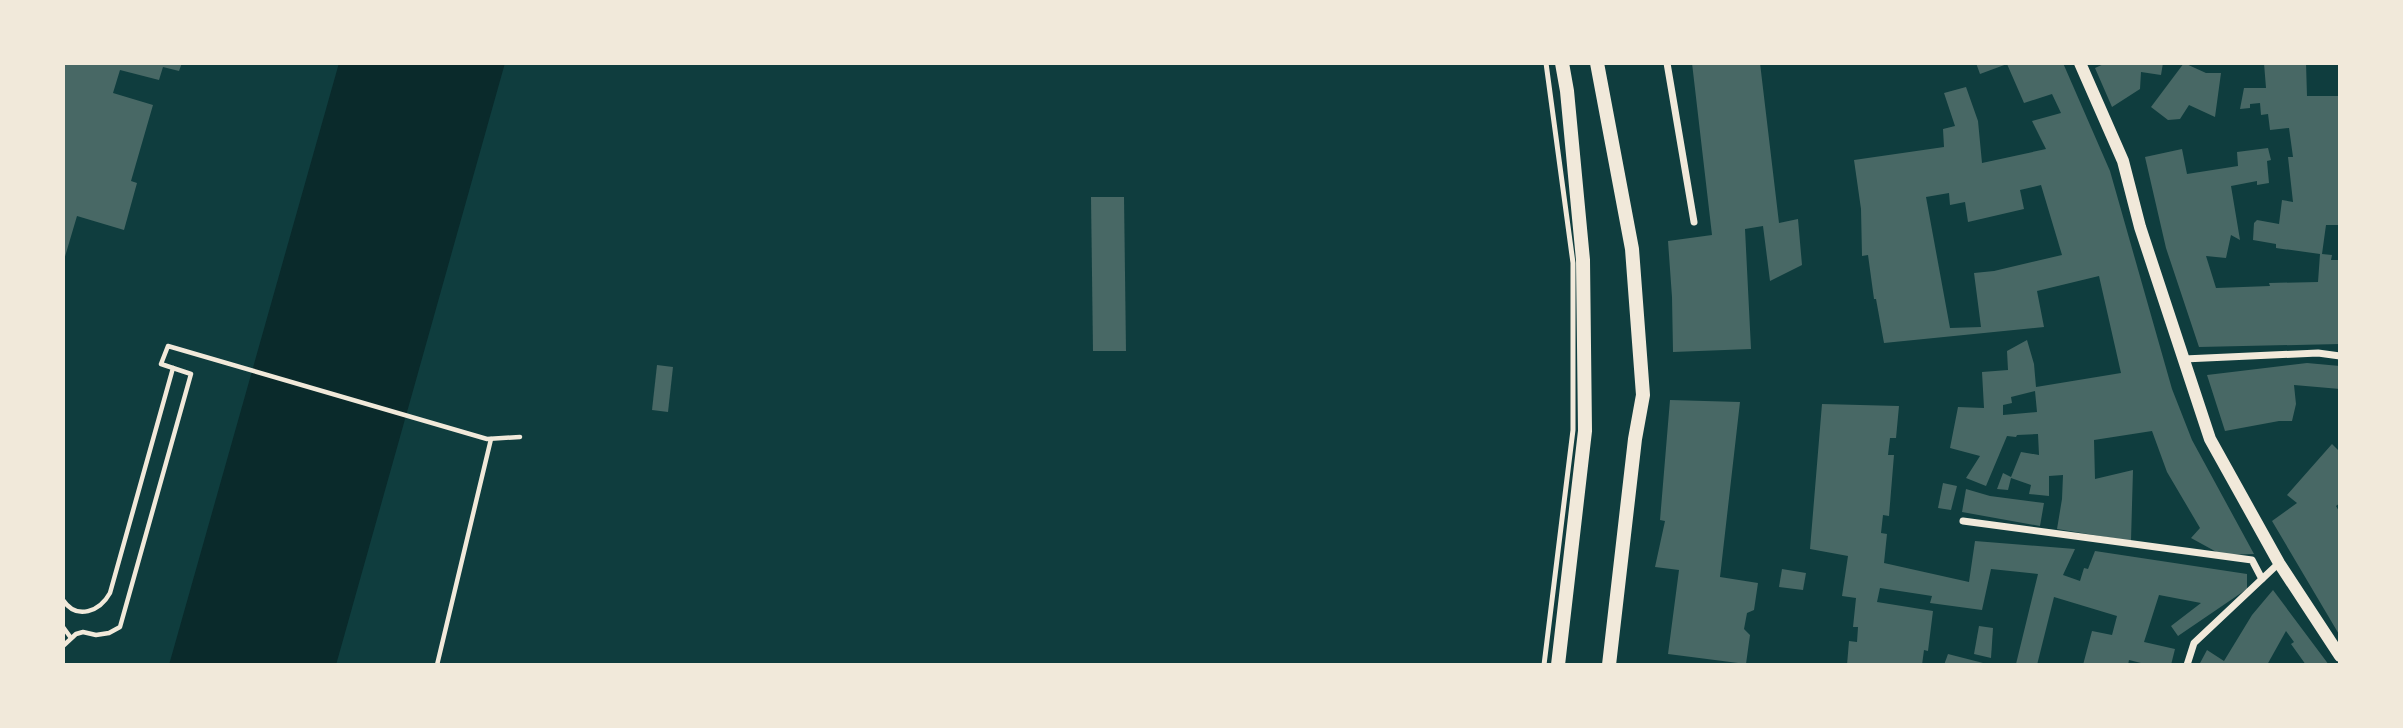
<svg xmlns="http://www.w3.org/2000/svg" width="2403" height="728" viewBox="0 0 2403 728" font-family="'PT Sans Narrow',sans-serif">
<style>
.water{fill:#0a2a2b}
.building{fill:#486865;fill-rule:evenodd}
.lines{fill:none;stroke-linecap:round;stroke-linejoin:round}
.path{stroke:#f1e9da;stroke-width:4.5}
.service{stroke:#f1e9da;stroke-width:5}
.minor{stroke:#f1e9da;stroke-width:7}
.tertiary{stroke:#f1e9da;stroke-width:12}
.secondary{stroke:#f1e9da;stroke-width:14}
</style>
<rect width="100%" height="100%" fill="#0f3d3e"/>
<polygon class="water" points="339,63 505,63 336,665 169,665"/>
<g class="building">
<polygon points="63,63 182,63 179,71 163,67 159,80 120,70 113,93 153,105 131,181 137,183 124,230 77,216 64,260"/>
<polygon points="1692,63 1760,63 1779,223 1798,219 1802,265 1770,281 1763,226 1745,229 1751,349 1673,352 1672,297 1668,241 1712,235"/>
<path d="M1976,63H2063L2110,171L2172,389L2192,440L2254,554L2222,555L2191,538L2200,528L2167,472L2152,431L2094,440L2095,479L2133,470L2131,541L2057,529L2062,499L2063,475L2049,476V496L2029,494L2031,485L2011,478L2008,490L1997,489L2003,473L2011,477L2021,452L2039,455L2038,434L2017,435L2016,437L2007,436L1986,486L1966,478L1980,456L1950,448L1958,407L1984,408L1982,372L2008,370L2007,351L2027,340L2034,364L2036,387L2121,373L2099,276L2037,291L2044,327L1884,343L1876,299H1874L1868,255L1862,256L1861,209L1854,160L1944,147L1943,129L1955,126L1944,93L1966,87L1978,121L1982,163L2046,149L2032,121L2061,113L2052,94L2024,103L2007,64L1980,74ZM2041,185L2062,255L1994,271L1974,273L1981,327L1950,328L1926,197L1949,193L1950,205L1965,202L1968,222L2024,209L2020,190ZM2035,391L2037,412L2003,415V405L2012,403L2011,397Z"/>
<polygon points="2106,63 2163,63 2161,75 2141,72 2140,89 2112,107 2095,68"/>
<polygon points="2184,63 2206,73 2221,73 2215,117 2189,105 2180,119 2168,120 2151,107"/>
<polygon points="2264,63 2306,63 2307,96 2340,96 2340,225 2326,225 2322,254 2332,255 2331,260 2340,260 2340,344 2199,347 2166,248 2145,157 2182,149 2187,174 2238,166 2237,152 2268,148 2271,160 2267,161 2269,183 2257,185 2257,181 2231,186 2240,240 2231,235 2226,258 2206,256 2216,288 2270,286 2269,283 2318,282 2320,254 2276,248 2276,244 2253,240 2254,223 2257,220 2279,224 2282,200 2293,202 2288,157 2293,157 2289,128 2270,130 2268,114 2261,115 2260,103 2250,104 2250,108 2240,109 2244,88 2266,88"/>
<polygon points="1091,197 1124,197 1126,351 1093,351"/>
<polygon points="2307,363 2340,366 2340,389 2294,385 2296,404 2292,421 2279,421 2225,431 2207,375"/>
<polygon points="657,365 673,367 668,412 652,410"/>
<polygon points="1670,400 1740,402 1720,577 1758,583 1754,610 1747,613 1744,629 1750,635 1746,664 1668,654 1679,570 1655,567 1665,521 1660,520"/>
<polygon points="1822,404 1899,406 1896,438 1890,438 1888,455 1894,455 1889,516 1883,515 1881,533 1887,534 1884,563 1969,582 1975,541 2075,549 2063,575 2080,581 2084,568 2088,569 2095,551 2247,574 2247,589 2178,636 2171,626 2201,603 2159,595 2144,642 2175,649 2171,665 2149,665 2129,660 2128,665 2083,665 2092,631 2112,635 2117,616 2054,597 2037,665 2020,665 2016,664 2038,574 1991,569 1982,610 1930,603 1932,596 1880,588 1877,602 1933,611 1928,651 1924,650 1922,665 1847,665 1849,641 1857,642 1858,627 1853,627 1856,598 1842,596 1848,556 1810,549"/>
<polygon points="2332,444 2340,452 2340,503 2336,506 2340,513 2340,636 2272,521 2297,503 2287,495"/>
<polygon points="1943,483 1957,486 1951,510 1938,508"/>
<polygon points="1966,489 1990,496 2044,503 2040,526 1962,512"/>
<polygon points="1782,569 1806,573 1803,590 1779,587"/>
<polygon points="2273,590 2329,665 2306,665 2291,644 2294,642 2286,631 2267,665 2199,665 2207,650 2224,661 2252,615"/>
<polygon points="1979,626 1993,628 1991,658 1974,654"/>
<polygon points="1948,654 1987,664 1987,665 1944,665"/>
</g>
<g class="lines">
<g class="path">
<path d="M63,600C77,621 100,611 110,593L173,368"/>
<polyline points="63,627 71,638"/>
<polyline points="63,646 76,634 83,632 96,635 109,633 120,627 191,374 161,364 168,346 487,439 520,437"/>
<polyline points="437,665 491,439"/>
</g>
<polyline class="service" points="1544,665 1573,430 1573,263 1546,63"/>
<g class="minor">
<polyline points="1667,63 1694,222"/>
<polyline points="2184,359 2318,353 2340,356"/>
<polyline points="1963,521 2252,560 2262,579"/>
<polyline points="2187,665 2194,643 2279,563"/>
</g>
<polyline class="tertiary" points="2080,63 2123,161 2140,227 2210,439 2279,563 2340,656"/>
<g class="secondary">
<polyline points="1597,63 1632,249 1643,395 1635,439 1609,665"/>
<polyline points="1558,665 1585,431 1583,260 1567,91 1562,63"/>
</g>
</g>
<rect width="2403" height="728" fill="none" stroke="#f1e9da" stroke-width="130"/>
</svg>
